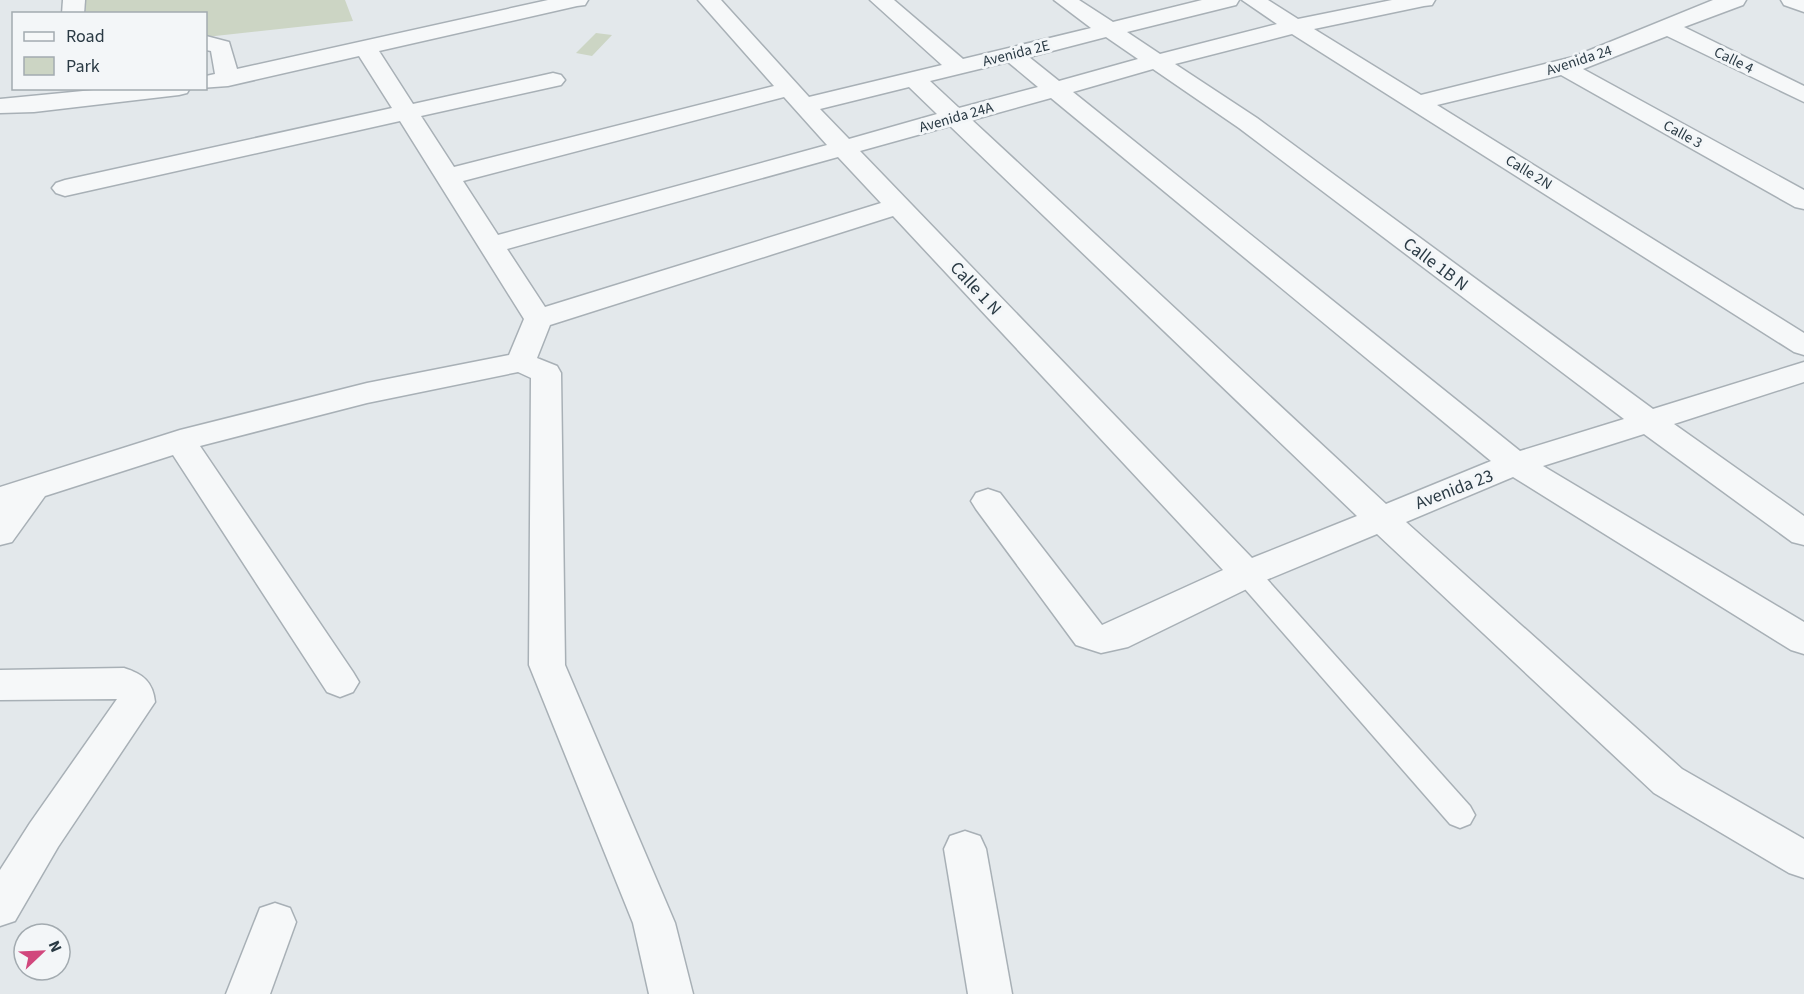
<svg xmlns="http://www.w3.org/2000/svg" width="1804" height="994" viewBox="0 0 1804 994" font-family="'Source Sans 3',sans-serif">
<style>
.green{fill:#ccd5c4}
.lines{fill:none;stroke-linecap:round;stroke-linejoin:round}
.service-casing{stroke:#a8b0b6;stroke-width:3}
.minor-casing{stroke:#a8b0b6;stroke-width:3}
.service{fill:#f6f8f9;fill-rule:evenodd}
.minor{fill:#f6f8f9;fill-rule:evenodd}
.labels{text-anchor:middle;stroke-width:6;stroke-linejoin:round;paint-order:stroke}
.far-street-label{font-size:15px;fill:#2a3a44;stroke:#f3f6f8}
.street-label{font-size:18px;fill:#2a3a44;stroke:#f3f6f8}
</style>
<rect width="100%" height="100%" fill="#e3e8eb"/>
<g class="green">
<polygon points="86,0 345,0 353,21 206,37 206,14 85,14"/>
<polygon points="596,33 612,35 592,56 576,53"/>
</g>
<g class="lines">
<defs>
<polygon id="service" points="1247,565 1256,567 1470,806 1475,815 1470,824 1460,828 1450,824 1238,581 1234,574 1238,567"/>
<g id="minor">
<polygon points="63,0 85,0 84,14 62,14"/>
<path d="M548,0H588L585,5L577,6L379,51L413,104L553,73L561,75L565,80L561,85L421,116L454,167L774,86L698,0H721L809,97L942,65L870,0H894L963,59L1091,28L1054,0H1079L1113,22L1202,0H1239L1236,5L1127,32L1160,54L1277,24L1242,0H1268L1298,19L1392,0H1435L1432,5L1424,6L1314,29L1421,95L1573,57L1713,0H1746L1743,5L1684,27L1804,86V102L1667,36L1583,69L1804,190V209L1795,207L1561,75L1437,105L1804,333V355L1794,352L1292,34L1175,64L1257,118L1653,409L1804,362V382L1674,424L1804,516V545L1792,542L1644,434L1543,466L1804,622V654L1791,650L1513,477L1406,522L1682,769L1804,839V878L1789,873L1654,793L1377,534L1259,583L1128,647L1101,653L1076,645L976,509L971,501L976,493L988,489L1000,493L1102,625L1223,570L893,216L550,325L537,358L557,366L561,373L565,665L675,923L693,994H649L633,923L529,665L531,378L518,372L367,403L200,446L353,672L359,682L353,692L340,697L327,692L173,455L45,496L12,542L0,545V487L180,430L367,383L509,355L524,319L400,121L65,196L56,193L52,188L56,183L65,180L392,108L359,56L228,86L200,88H206V76L215,74L211,51L206,50V36L229,42L237,69ZM1106,37L1138,59L1059,81L1029,57ZM1008,62L1038,87L959,108L930,81ZM1153,69L1239,128L1624,419L1520,451L1073,92ZM909,87L937,114L849,139L820,109ZM784,97L827,145L498,235L463,181ZM1051,98L1491,461L1386,504L972,120ZM950,126L1357,516L1252,558L860,151ZM838,157L881,203L545,307L507,249Z"/>
<polygon points="1781,0 1804,0 1804,12 1784,5"/>
<polygon points="114,88 190,88 187,93 179,95 34,112 0,113 0,99"/>
<path d="M124,668C143,674 153,682 155,702L58,847L15,921L0,926V870L30,823L117,699L0,700V670Z"/>
<polygon points="965,831 980,836 986,849 1012,994 968,994 944,849 950,836"/>
<polygon points="275,903 290,908 296,922 270,994 226,994 260,908"/>
</g>
</defs>
<use href="#service" class="service-casing"/>
<use href="#minor" class="minor-casing"/>
<use href="#service" class="service"/>
<use href="#minor" class="minor"/>
</g>
<g class="labels">
<g class="far-street-label">
<text transform="translate(1016 53) rotate(-14)" y="5">Avenida 2E</text>
<text transform="translate(1579 60) rotate(-18)" y="5">Avenida 24</text>
<text transform="translate(1734 60) rotate(26)" y="5">Calle 4</text>
<text transform="translate(956 117) rotate(-16)" y="5">Avenida 24A</text>
<text transform="translate(1683 134) rotate(29)" y="5">Calle 3</text>
<text transform="translate(1529 172) rotate(32)" y="5">Calle 2N</text>
</g>
<g class="street-label">
<text transform="translate(1436 264) rotate(37)" y="6">Calle 1B N</text>
<text transform="translate(976 288) rotate(47)" y="6">Calle 1 N</text>
<text transform="translate(1454 489) rotate(-21)" y="6">Avenida 23</text>
</g>
</g>
<rect x="12" y="12" width="195" height="78" fill="#f3f6f8" stroke="#a3abb0" stroke-width="1.5"/>
<rect x="24" y="32" width="30" height="9" fill="#f6f8f9" stroke="#a3abb0" stroke-width="1.5"/>
<text x="66" y="42" font-size="18" fill="#2a3a44">Road</text>
<rect x="24" y="57" width="30" height="18" fill="#ccd5c4" stroke="#a3abb0" stroke-width="1.5"/>
<text x="66" y="72" font-size="18" fill="#2a3a44">Park</text>
<g transform="translate(42 952) rotate(67)"><circle r="28" fill="#f3f6f8" stroke="#a3abb0" stroke-width="1.5"/>
<path d="M0-4.5L10 22L0 15L-10 22Z" fill="#d1477d"/>
<text y="-9" font-size="16" font-weight="bold" text-anchor="middle" fill="#2a3a44">N</text>
</g>
</svg>
